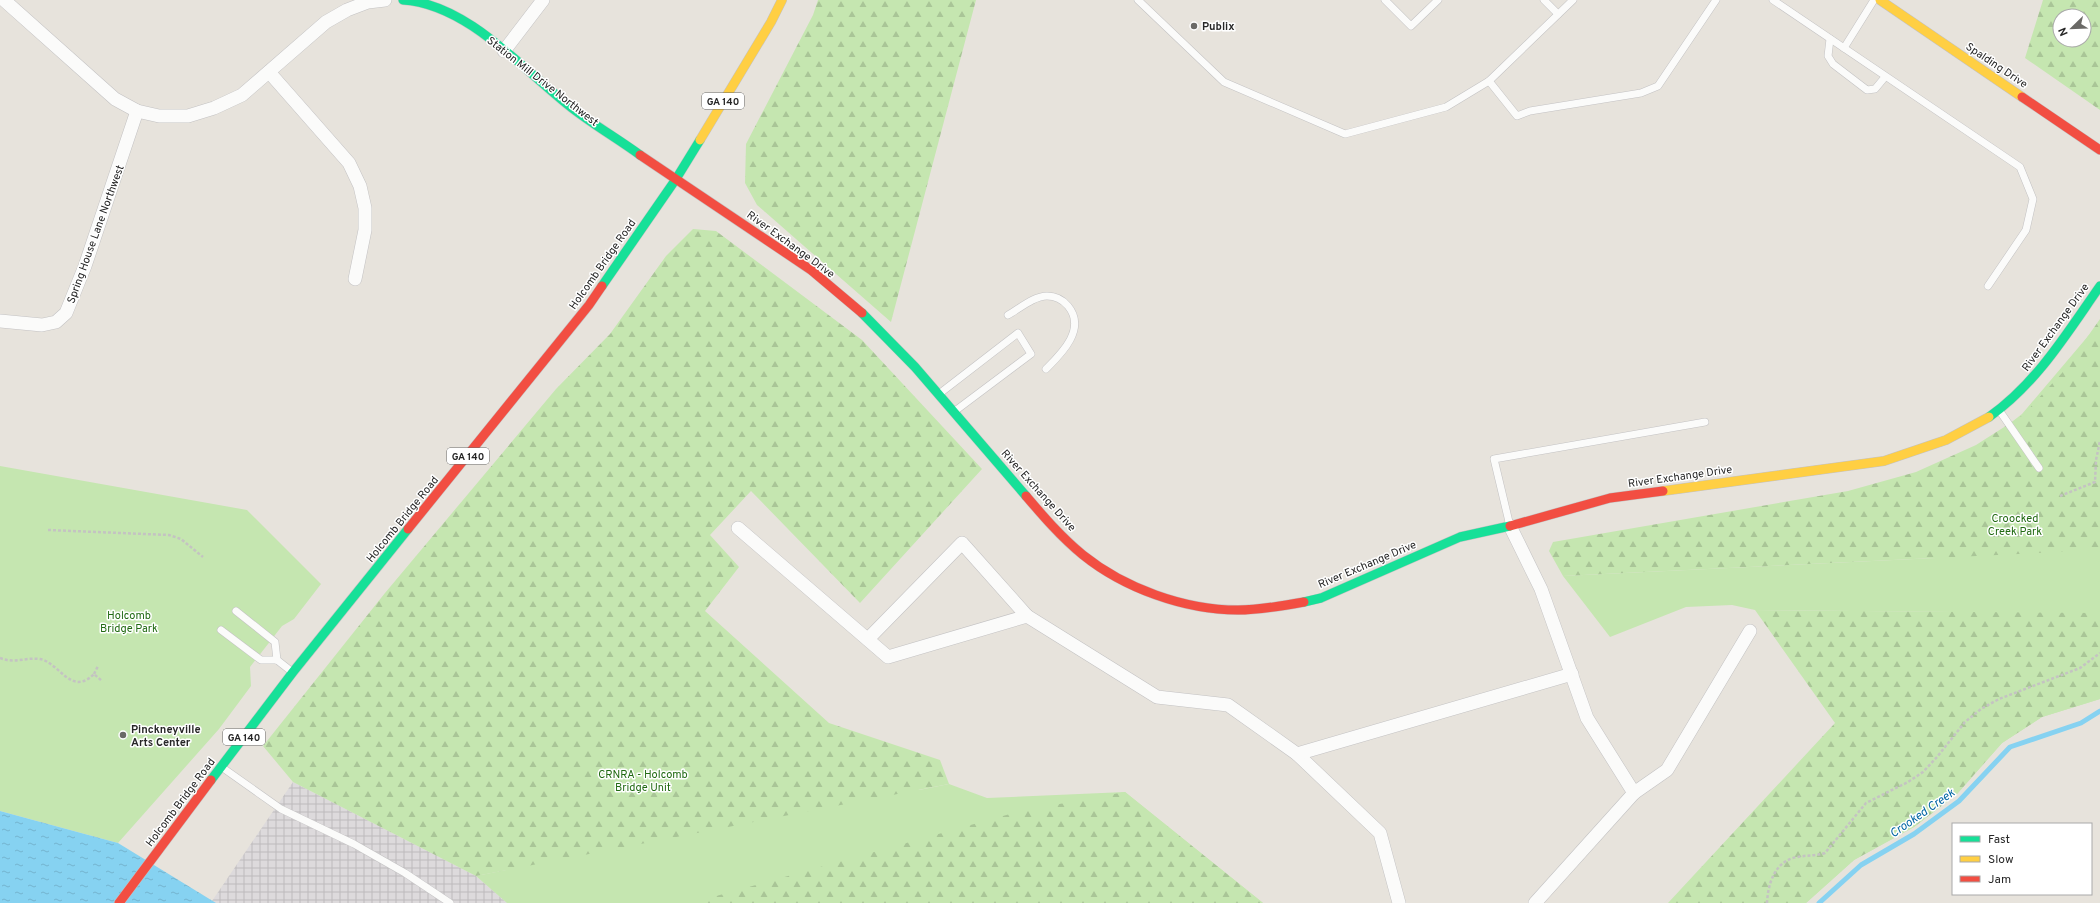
<svg xmlns="http://www.w3.org/2000/svg" width="2100" height="903" viewBox="0 0 2100 903" font-family="Overpass,sans-serif">
<style>
.industrial{fill:url(#industrial-grid)}
.green{fill:#c5e6b0}
.forest{fill:url(#forest-firs);fill-rule:evenodd}
.water{fill:url(#water-ripples)}
.lines{fill:none;stroke-linecap:round;stroke-linejoin:round}
.stream{stroke:#86d2f1;stroke-width:5}
.lane-casing{stroke:#c3c2c3;stroke-width:8}
.street-casing{stroke:#c3c2c3;stroke-width:14}
.fast-casing{stroke:#c3c2c3;stroke-width:10}
.slow-casing{stroke:#c3c2c3;stroke-width:10}
.jam-casing{stroke:#c3c2c3;stroke-width:10}
.path{stroke:#c4c3c2;stroke-width:2.5;stroke-dasharray:3 2;stroke-linecap:butt}
.lane{stroke:#fbfbfa;stroke-width:7}
.street{stroke:#fbfbfa;stroke-width:13}
.fast{stroke:#16e098;stroke-width:9}
.slow{stroke:#ffcf43;stroke-width:9}
.jam{stroke:#f24e42;stroke-width:9}
.poi-dot{fill:#6a6966;stroke:#fff;stroke-width:1.5}
.labels{text-anchor:middle;stroke-width:3;stroke-linejoin:round;paint-order:stroke}
.shield{fill:#fff;stroke:#686868;stroke-width:1}
.shield-label{font-size:10px;font-weight:bold;fill:#272727}
.poi-label{font-size:11px;font-weight:bold;fill:#272727;stroke:#fff;text-anchor:start}
.street-label{font-size:11px;fill:#272727;stroke:#fff}
.park-label{font-size:11px;fill:#216a12;stroke:#fff}
.water-label{font-size:12px;font-style:italic;fill:#0065a3;stroke:#fff}
</style>
<defs>
<pattern id="industrial-grid" width="8" height="8" patternUnits="userSpaceOnUse"><rect width="8" height="8" fill="#dddadc"/><path d="M0 4h8M4 0v8" fill="none" stroke="#bebbbd"/></pattern>
<pattern id="forest-firs" width="22" height="20" patternUnits="userSpaceOnUse"><rect width="22" height="20" fill="#c5e6b0"/><path d="M5 1l3.5 6h-7zM16 11l3.5 6h-7z" fill="#a9c597"/></pattern>
<pattern id="water-ripples" width="26" height="14" patternUnits="userSpaceOnUse"><rect width="26" height="14" fill="#86d2f1"/><path d="M2 4q2-2 4 0t4 0M15 11q2-2 4 0t4 0" fill="none" stroke="#74b4cf"/></pattern>
</defs>
<rect width="100%" height="100%" fill="#e7e3dc"/>
<polygon class="industrial" points="293,782 476,876 507,903 215,903 212,901"/>
<g class="green">
<polygon points="2100,322 2100,699 2042,717 2002,743 1957,794 1914,827 1854,860 1806,903 1952,612 1755,610 1732,605 1686,607 1610,637 1563,576 1935,558 1986,442 2022,414"/>
<polygon points="0,466 247,510 321,584 294,619 282,626 250,667 251,686 219,729 118,843 0,811"/>
<polygon points="666,612 919,790 949,784 987,798 1125,792 1263,903 507,903 476,876 506,870"/>
</g>
<g class="forest">
<polygon points="818,0 976,0 891,322 757,205 745,183 746,144 813,15"/>
<path d="M2043,0H2100V110L2025,58ZM2060,16H2084V40H2060Z"/>
<polygon points="693,229 716,231 862,340 982,469 860,603 751,491 710,535 739,567 705,611 829,723 940,760 949,784 476,876 293,782 263,746 385,593 556,389 610,334 666,256"/>
<polygon points="2100,319 2100,550 1563,576 1549,551 1553,542 1848,491 1916,472 1976,445 2023,415 2062,373"/>
<polygon points="1755,610 2100,613 2100,699 2042,717 2002,743 1957,794 1914,827 1854,860 1806,903 1668,903 1835,723"/>
<polygon points="1125,792 1263,903 691,903 1021,811"/>
</g>
<polygon class="water" points="0,811 118,843 216,903 0,903"/>
<g class="lines">
<polyline class="stream" points="1819,903 1861,865 1914,834 1959,801 2010,747 2081,723 2100,711"/>
<defs>
<g id="lane">
<polyline points="1138,0 1224,82 1345,134 1446,107 1489,81 1573,0"/>
<polyline points="1385,0 1411,26 1438,0"/>
<polyline points="1544,0 1558,14"/>
<polyline points="1773,0 2020,167 2033,199 2026,230 1988,286"/>
<polyline points="1830,39 1828,56 1833,64 1867,90 1875,89 1885,77"/>
<polyline points="1844,48 1874,0"/>
<polyline points="1489,81 1517,116 1530,111 1641,93 1658,86 1716,0"/>
<path d="M1008,315C1019,309 1034,296 1047,296C1057,296 1063,300 1068,306C1087,329 1061,354 1046,369"/>
<polyline points="939,394 1018,333 1031,354 955,411"/>
<polyline points="1999,410 2039,468"/>
<polyline points="1510,526 1494,459 1705,422"/>
<polyline points="236,611 275,642 277,660"/>
<polyline points="221,630 261,660 277,660 291,671"/>
<polyline points="223,768 281,809 354,844 405,873 450,903"/>
</g>
<g id="street">
<polyline points="4,0 115,99 137,111 159,116 188,116 214,108 242,95 326,22 347,10 368,2 385,0"/>
<polyline points="504,51 543,0"/>
<polyline points="269,72 349,163 360,186 365,208 365,230 355,279"/>
<polyline points="0,321 42,325 56,322 66,313 85,266 137,111"/>
<polyline points="1510,526 1541,589 1587,718 1634,793"/>
<polyline points="738,528 888,657 1027,616 1157,697 1228,705 1297,754 1380,833 1399,903"/>
<polyline points="868,639 962,543 1027,616"/>
<polyline points="1297,754 1572,674"/>
<polyline points="1535,903 1634,793 1667,770 1750,631"/>
</g>
<g id="fast">
<path d="M403,0C468,4 523,70 572,108C594,125 618,139 640,155"/>
<polyline points="602,286 676,179 700,140"/>
<polyline points="862,313 915,367 1026,496"/>
<path d="M1989,417C2037,383 2067,333 2100,286"/>
<polyline points="1304,602 1321,598 1460,537 1510,526"/>
<polyline points="211,780 293,672 408,529"/>
</g>
<g id="slow">
<polyline points="1880,0 2022,97"/>
<polyline points="700,140 771,22 782,0"/>
<polyline points="1663,491 1884,461 1946,440 1989,417"/>
</g>
<g id="jam">
<polyline points="2022,97 2100,150"/>
<polyline points="640,155 811,270 862,313"/>
<path d="M1026,496C1043,516 1061,537 1083,555C1124,588 1184,610 1238,610C1260,610 1282,606 1304,602"/>
<polyline points="1510,526 1610,498 1663,491"/>
<polyline points="408,529 589,305 602,286"/>
<polyline points="119,903 211,780"/>
</g>
</defs>
<use href="#lane" class="lane-casing"/>
<use href="#street" class="street-casing"/>
<use href="#fast" class="fast-casing"/>
<use href="#slow" class="slow-casing"/>
<use href="#jam" class="jam-casing"/>
<g class="path">
<polyline points="2060,496 2095,482 2096,460 2100,441"/>
<polyline points="48,530 169,535 181,539 203,557"/>
<path d="M0,658C14,664 26,657 40,659C60,663 71,697 94,674L102,681"/>
<polyline points="94,674 98,666"/>
<path d="M1767,903C1768,883 1775,861 1797,857C1807,855 1816,856 1825,853L1866,803L1908,782L1923,772L1937,757L1965,722L1981,709L1999,699L2080,668L2100,653"/>
</g>
<use href="#lane" class="lane"/>
<use href="#street" class="street"/>
<use href="#fast" class="fast"/>
<use href="#slow" class="slow"/>
<use href="#jam" class="jam"/>
</g>
<g class="poi-dot">
<circle cx="1194" cy="26" r="4"/>
<circle cx="123" cy="735" r="4"/>
</g>
<g class="labels">
<g class="shield">
<rect x="702" y="93" width="42" height="16" rx="3"/>
<rect x="447" y="448" width="42" height="16" rx="3"/>
<rect x="223" y="729" width="42" height="16" rx="3"/>
</g>
<g class="shield-label">
<text x="723" y="105">GA 140</text>
<text x="468" y="460">GA 140</text>
<text x="244" y="741">GA 140</text>
</g>
<g class="poi-label">
<text x="1202" y="30">Publix</text>
<text x="131" y="733">Pinckneyville<tspan x="131" dy="13">Arts Center</tspan></text>
</g>
<g class="street-label">
<text transform="translate(1997 65) rotate(34)" y="4">Spalding Drive</text>
<text transform="translate(543 81) rotate(38)" y="4">Station Mill Drive Northwest</text>
<text transform="translate(95 234) rotate(-70)" y="4">Spring House Lane Northwest</text>
<text transform="translate(791 244) rotate(36)" y="4">River Exchange Drive</text>
<text transform="translate(602 264) rotate(-55)" y="4">Holcomb Bridge Road</text>
<text transform="translate(2055 327) rotate(-54)" y="4">River Exchange Drive</text>
<text transform="translate(1680 476) rotate(-8)" y="4">River Exchange Drive</text>
<text transform="translate(1039 490) rotate(48)" y="4">River Exchange Drive</text>
<text transform="translate(402 519) rotate(-51)" y="4">Holcomb Bridge Road</text>
<text transform="translate(1367 564) rotate(-23)" y="4">River Exchange Drive</text>
<text transform="translate(180 802) rotate(-53)" y="4">Holcomb Bridge Road</text>
</g>
<g class="park-label">
<text x="2015" y="522">Croocked<tspan x="2015" dy="13">Creek Park</tspan></text>
<text x="129" y="619">Holcomb<tspan x="129" dy="13">Bridge Park</tspan></text>
<text x="643" y="778">CRNRA - Holcomb<tspan x="643" dy="13">Bridge Unit</tspan></text>
</g>
<g class="water-label">
<text transform="translate(1922 813) rotate(-35)" y="4">Crooked Creek</text>
</g>
</g>
<rect x="1952" y="823" width="140" height="72" fill="#ffffff" stroke="#a9a9a9"/>
<rect x="1960" y="836" width="20" height="6" fill="#16e098" stroke="#a9a9a9"/>
<text x="1988" y="843" font-size="12" fill="#272727">Fast</text>
<rect x="1960" y="856" width="20" height="6" fill="#ffcf43" stroke="#a9a9a9"/>
<text x="1988" y="863" font-size="12" fill="#272727">Slow</text>
<rect x="1960" y="876" width="20" height="6" fill="#f24e42" stroke="#a9a9a9"/>
<text x="1988" y="883" font-size="12" fill="#272727">Jam</text>
<g transform="translate(2072 28) rotate(247)"><circle r="19" fill="#ffffff" stroke="#a9a9a9"/>
<path d="M0-3L7 15L0 10L-7 15Z" fill="#6a6966"/>
<text y="-6" font-size="11" font-weight="bold" text-anchor="middle" fill="#272727">N</text>
</g>
</svg>
